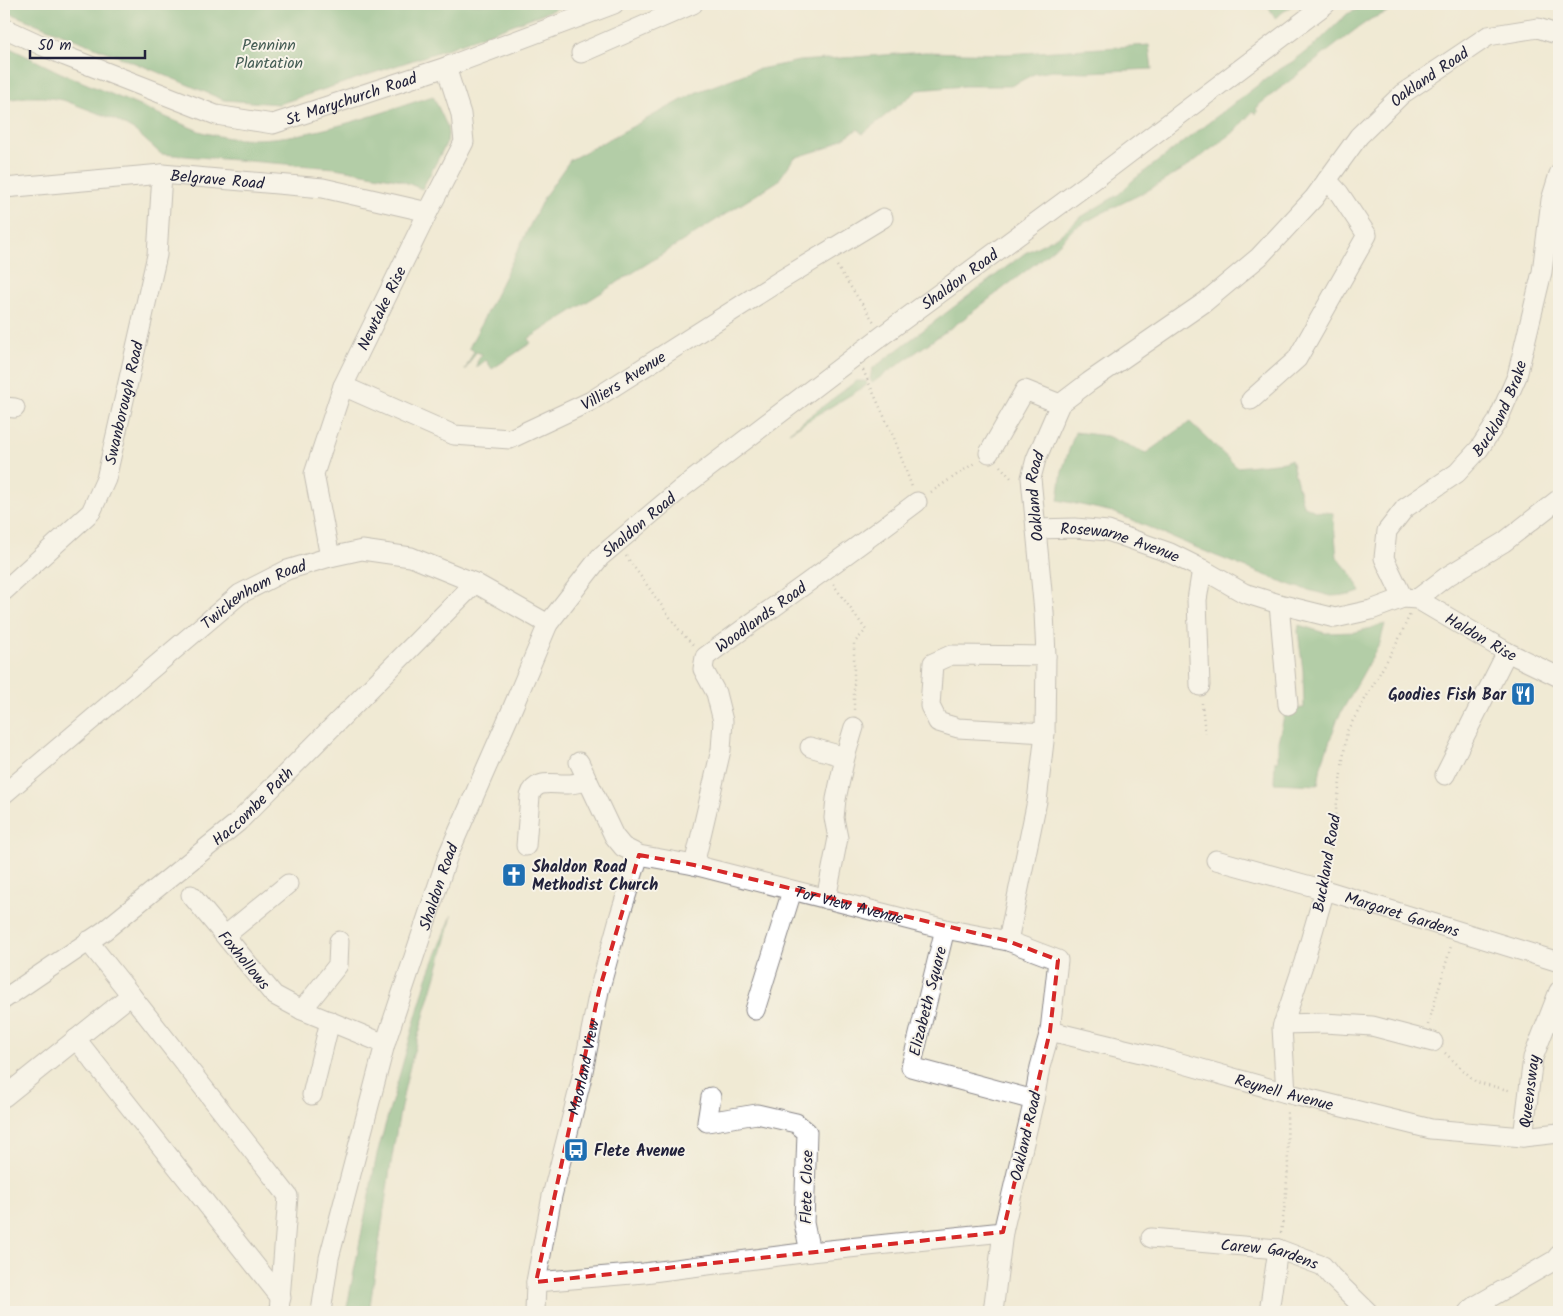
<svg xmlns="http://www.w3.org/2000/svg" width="1563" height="1316" viewBox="0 0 1563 1316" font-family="Kalam,sans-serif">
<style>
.forest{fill:#69ac71;stroke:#466756}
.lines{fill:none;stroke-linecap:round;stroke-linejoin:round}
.minor-casing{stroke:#898688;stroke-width:21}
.path{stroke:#898688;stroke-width:2.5;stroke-dasharray:1 4;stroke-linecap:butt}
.minor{stroke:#fff;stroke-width:19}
.marked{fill:none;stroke:#d62828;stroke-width:4;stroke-dasharray:10 6;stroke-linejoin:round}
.labels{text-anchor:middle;stroke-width:4;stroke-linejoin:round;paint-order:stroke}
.park-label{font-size:16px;fill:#445c54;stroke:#f7f3e8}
.street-label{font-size:16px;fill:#22223b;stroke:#f7f3e8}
.poi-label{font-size:16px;font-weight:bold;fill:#22223b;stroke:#f7f3e8;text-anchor:start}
</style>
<rect width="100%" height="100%" fill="#f7f3e8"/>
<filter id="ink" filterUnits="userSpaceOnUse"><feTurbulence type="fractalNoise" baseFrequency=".02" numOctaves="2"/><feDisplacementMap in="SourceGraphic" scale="10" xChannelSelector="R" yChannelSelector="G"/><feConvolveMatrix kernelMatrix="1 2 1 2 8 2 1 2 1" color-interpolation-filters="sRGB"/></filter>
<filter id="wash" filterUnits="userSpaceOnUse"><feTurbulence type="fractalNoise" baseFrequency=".0096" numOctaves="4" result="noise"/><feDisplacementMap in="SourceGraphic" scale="20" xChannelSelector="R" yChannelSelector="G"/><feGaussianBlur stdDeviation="1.12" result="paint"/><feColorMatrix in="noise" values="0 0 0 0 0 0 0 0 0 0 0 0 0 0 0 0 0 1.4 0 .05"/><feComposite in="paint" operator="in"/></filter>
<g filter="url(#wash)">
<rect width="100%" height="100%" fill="#f0ead4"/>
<g class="forest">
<polygon points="4,4 569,4 441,51 279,104 224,100 155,71 4,11"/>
<polygon points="1267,4 1294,4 1275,18"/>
<polygon points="1369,4 1398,4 1399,5 1390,11 1371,19 1355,30 1260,104 1256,109 1258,112 1256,114 1253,111 1233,133 1185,168 1147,191 1102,213 1073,229 1061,242 1036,263 962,320 872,383 870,379 872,369 1025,253 1060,235 1081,217 1119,194 1132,181 1275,72 1292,62 1316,44 1347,14"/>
<path d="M4,45L61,73L199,131C216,136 234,140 252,139C310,139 377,114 433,96L447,126L448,134L447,142L422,189L397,179L335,168L161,154L135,131L116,120L63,100L43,97H27L4,100Z"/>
<polygon points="1149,45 1152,69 1088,72 1052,71 1034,74 1011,86 964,86 918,90 862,134 858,129 829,147 794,158 778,181 528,339 531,343 492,369 486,360 477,367 477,362 482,354 476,352 465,370 474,351 469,348 544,197 570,160 697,92 755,70 799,61 925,52 1006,54"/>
<polygon points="856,381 866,381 867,385 789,432"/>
<polygon points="1190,422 1237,467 1285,462 1291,459 1303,505 1315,511 1333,513 1337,557 1352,575 1361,592 1350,595 1331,596 1293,586 1216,556 1113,512 1058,500 1062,471 1075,432 1107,436 1146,453"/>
<polygon points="1385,624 1380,643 1337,720 1321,766 1318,785 1274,783 1275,761 1278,761 1278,741 1286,709 1304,708 1303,671 1298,631 1299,625 1325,633 1356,632"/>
<path d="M452,915C439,973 418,1029 405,1087C389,1162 381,1237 369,1312H346L377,1154L427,978Z"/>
</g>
</g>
<g filter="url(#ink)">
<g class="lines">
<defs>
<g id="minor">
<path id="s1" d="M4,28L65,56L216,115L273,124L446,67L614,4"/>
<polyline points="581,53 693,4"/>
<path id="s2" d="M4,188L162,174L323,188L428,212"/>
<path id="s3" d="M343,386L454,435L510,439L591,401L781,280L883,218"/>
<polyline points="1251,400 1297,359 1367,235 1339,193 1327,180"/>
<polyline points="4,407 15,408"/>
<polyline points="989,453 1025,390 1060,404"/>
<path id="s4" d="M1036,529L1075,528L1108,531L1170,553L1202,569L1244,593L1279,604L1335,618L1371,610L1403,598L1417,599L1507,652L1559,677"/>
<path id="s5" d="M330,557L314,474L343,386L428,212L464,142L461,114L446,67"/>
<path id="s6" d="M4,591L91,512L106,479L157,255L162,174"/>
<path id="s7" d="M1403,598L1384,558L1387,531L1405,508L1457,473L1479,449L1497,422L1517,376L1542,272L1551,200L1559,174"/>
<polyline points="1417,599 1446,577 1504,542 1559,499"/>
<polyline points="1279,604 1288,705"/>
<polyline points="1200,686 1197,600 1202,569"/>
<polyline points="1045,733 958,728 938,722 930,706 933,663 951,655 1046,656"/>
<polyline points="810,747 845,757"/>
<path id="s8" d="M579,762L614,836L623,847L639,855L694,865L945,929L1008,941L1058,960L1050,1031L1040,1067L1034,1100L1003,1232L993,1312"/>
<polyline points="1445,775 1507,652"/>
<path id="s9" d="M4,794L240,594L287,570L330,557L362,550L411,557L475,583L548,624"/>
<path d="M526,846L530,796C535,778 554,785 568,784C574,784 581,782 588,781"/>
<path id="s10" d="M1216,860L1325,890L1559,962"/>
<path id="s11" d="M694,865L721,750L723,721L716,693L703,669L705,657C776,605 847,555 917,502"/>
<path id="s12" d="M191,895L274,995L302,1010L385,1044"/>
<polyline points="826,899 838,838 834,818 836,799 845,757 854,727"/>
<polyline points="945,929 911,1067 1034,1100"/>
<polyline points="226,935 288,884"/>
<polyline points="88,941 131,995"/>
<path id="s13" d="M1008,941L1037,801L1045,733L1046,656L1044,612L1031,478L1036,459L1060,404L1089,382L1205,302L1259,257L1314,198L1359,136L1402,94L1488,36L1538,28L1559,35"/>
<path id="s14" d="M4,999L104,931L237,823L475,583"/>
<polyline points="302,1010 338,965 339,941"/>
<polyline points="755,1010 792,891"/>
<polyline points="1283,1024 1324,1023 1372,1026 1433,1042"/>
<path id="s15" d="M1050,1031L1170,1060L1286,1093L1431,1129L1523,1137L1559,1133"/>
<polyline points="76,1039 281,1298"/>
<polyline points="1286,1093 1282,1028 1304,962 1325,890"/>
<polyline points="312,1095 330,1021"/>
<polyline points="4,1097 131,995 288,1196 279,1312"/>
<polyline points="711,1097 707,1122 757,1114 796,1123 807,1132 804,1223 810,1252"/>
<path id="s16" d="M1523,1137L1533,1058L1559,991"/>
<path id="s17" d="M1151,1238L1278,1249L1323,1266L1331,1276L1368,1312"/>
<polyline points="536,1282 644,1273 810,1252 1003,1232"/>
<path id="s18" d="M321,1312L329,1258L385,1044L448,855L510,714L548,624L600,557L682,488L883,335L1107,170L1326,4"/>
<path id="s19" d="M535,1312L536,1282L552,1196L581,1081L599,991L620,915L639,855"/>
<polyline points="1269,1312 1278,1249"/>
<polyline points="1468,1312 1477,1305 1555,1260 1559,1255"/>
</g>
</defs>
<use href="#minor" class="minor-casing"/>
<g class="path">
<polyline points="837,266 874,322"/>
<polyline points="863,370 894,438 912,487"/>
<polyline points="1000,466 1012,479 1014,479"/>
<polyline points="931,492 976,462"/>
<polyline points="626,556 680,631 693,645"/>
<polyline points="833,584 866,630 854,643 854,710"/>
<polyline points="1202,703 1205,734"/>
<polyline points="1327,874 1347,731 1398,641 1410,614"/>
<polyline points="1428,1025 1451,946"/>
<polyline points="1445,1053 1476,1082 1512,1091"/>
<polyline points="1281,1233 1285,1204 1288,1167 1287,1111"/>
</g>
<use href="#minor" class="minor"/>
</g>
</g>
<path d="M0 0H1563V1316H0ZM639,855L694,865L1008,941L1058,960L1050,1031L1003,1232L536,1282L599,991Z" fill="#f0ead4" fill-opacity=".55" fill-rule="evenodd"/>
<path class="marked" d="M639,855L694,865L1008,941L1058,960L1050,1031L1003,1232L536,1282L599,991Z"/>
<defs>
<symbol id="restaurant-square" viewBox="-11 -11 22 22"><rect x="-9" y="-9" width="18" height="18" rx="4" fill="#1f6fb2" stroke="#f7f3e8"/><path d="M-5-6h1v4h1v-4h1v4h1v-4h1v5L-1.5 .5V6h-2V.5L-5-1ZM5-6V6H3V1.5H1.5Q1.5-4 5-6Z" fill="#fff"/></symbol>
<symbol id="church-square" viewBox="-11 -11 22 22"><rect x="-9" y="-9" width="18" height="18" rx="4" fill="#1f6fb2" stroke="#f7f3e8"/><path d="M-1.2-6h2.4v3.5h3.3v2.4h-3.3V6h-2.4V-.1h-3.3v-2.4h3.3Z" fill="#fff"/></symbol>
<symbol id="bus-square" viewBox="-11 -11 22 22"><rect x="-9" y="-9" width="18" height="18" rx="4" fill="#1f6fb2" stroke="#f7f3e8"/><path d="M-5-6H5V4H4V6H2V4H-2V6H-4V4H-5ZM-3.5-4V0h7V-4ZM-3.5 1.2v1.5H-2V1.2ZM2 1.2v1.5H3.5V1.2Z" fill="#fff"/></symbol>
</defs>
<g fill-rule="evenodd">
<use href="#restaurant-square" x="1509" y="680" width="28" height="28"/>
<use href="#church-square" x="500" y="861" width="28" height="28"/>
<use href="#bus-square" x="562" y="1136" width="28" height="28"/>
</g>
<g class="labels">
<g class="park-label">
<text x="269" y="50">Penninn<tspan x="269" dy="18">Plantation</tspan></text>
</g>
<g class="street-label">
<text dy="6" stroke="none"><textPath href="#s13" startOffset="1044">Oakland Road</textPath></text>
<text dy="6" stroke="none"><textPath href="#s1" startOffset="369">St Marychurch Road</textPath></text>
<text dy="6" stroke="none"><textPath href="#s2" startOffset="214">Belgrave Road</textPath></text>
<text dy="6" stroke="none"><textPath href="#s18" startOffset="1266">Shaldon Road</textPath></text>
<text dy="6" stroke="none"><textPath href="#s5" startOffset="264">Newtake Rise</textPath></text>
<text dy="6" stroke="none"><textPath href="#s3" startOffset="305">Villiers Avenue</textPath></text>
<text dy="6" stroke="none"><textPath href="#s6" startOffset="232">Swanborough Road</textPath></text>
<text dy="6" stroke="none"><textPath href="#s7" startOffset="242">Buckland Brake</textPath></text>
<text dy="6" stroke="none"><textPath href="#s13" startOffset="449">Oakland Road</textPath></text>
<text dy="6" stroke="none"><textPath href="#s18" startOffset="862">Shaldon Road</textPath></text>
<text dy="6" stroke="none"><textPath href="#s4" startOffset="86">Rosewarne Avenue</textPath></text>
<text dy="6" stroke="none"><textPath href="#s9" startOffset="321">Twickenham Road</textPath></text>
<text dy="6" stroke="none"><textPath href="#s11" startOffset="284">Woodlands Road</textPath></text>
<text dy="6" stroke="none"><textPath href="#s4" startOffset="476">Haldon Rise</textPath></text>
<text dy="6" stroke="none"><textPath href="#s14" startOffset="315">Haccombe Path</textPath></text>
<text transform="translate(1326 863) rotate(-80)" y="6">Buckland Road</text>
<text dy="6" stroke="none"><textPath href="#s18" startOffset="442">Shaldon Road</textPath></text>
<text dy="6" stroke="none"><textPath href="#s8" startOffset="330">Tor View Avenue</textPath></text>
<text dy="6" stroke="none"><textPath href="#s10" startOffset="194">Margaret Gardens</textPath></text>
<text dy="6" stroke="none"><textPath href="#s12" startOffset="84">Foxhollows</textPath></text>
<text transform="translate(927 1001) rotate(-76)" y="6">Elizabeth Square</text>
<text dy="6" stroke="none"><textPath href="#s19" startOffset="250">Moorland View</textPath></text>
<text dy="6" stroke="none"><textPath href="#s15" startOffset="242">Reynell Avenue</textPath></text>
<text dy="6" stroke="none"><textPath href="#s16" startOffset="46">Queensway</textPath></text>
<text transform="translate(1025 1136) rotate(-77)" y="6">Oakland Road</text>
<text transform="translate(806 1187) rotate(-89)" y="6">Flete Close</text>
<text dy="6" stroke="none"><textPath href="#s17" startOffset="120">Carew Gardens</textPath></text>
</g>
<g class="poi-label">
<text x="1506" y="700" text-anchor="end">Goodies Fish Bar</text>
<text x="532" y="872">Shaldon Road<tspan x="532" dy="18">Methodist Church</tspan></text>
<text x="594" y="1156">Flete Avenue</text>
</g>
</g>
<rect width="1563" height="1316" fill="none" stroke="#f7f3e8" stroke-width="20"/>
<path d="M30 50v8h115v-8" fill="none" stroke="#22223b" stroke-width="2.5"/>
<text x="38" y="50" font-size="15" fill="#22223b" stroke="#f7f3e8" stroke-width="4" paint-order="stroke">50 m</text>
</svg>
